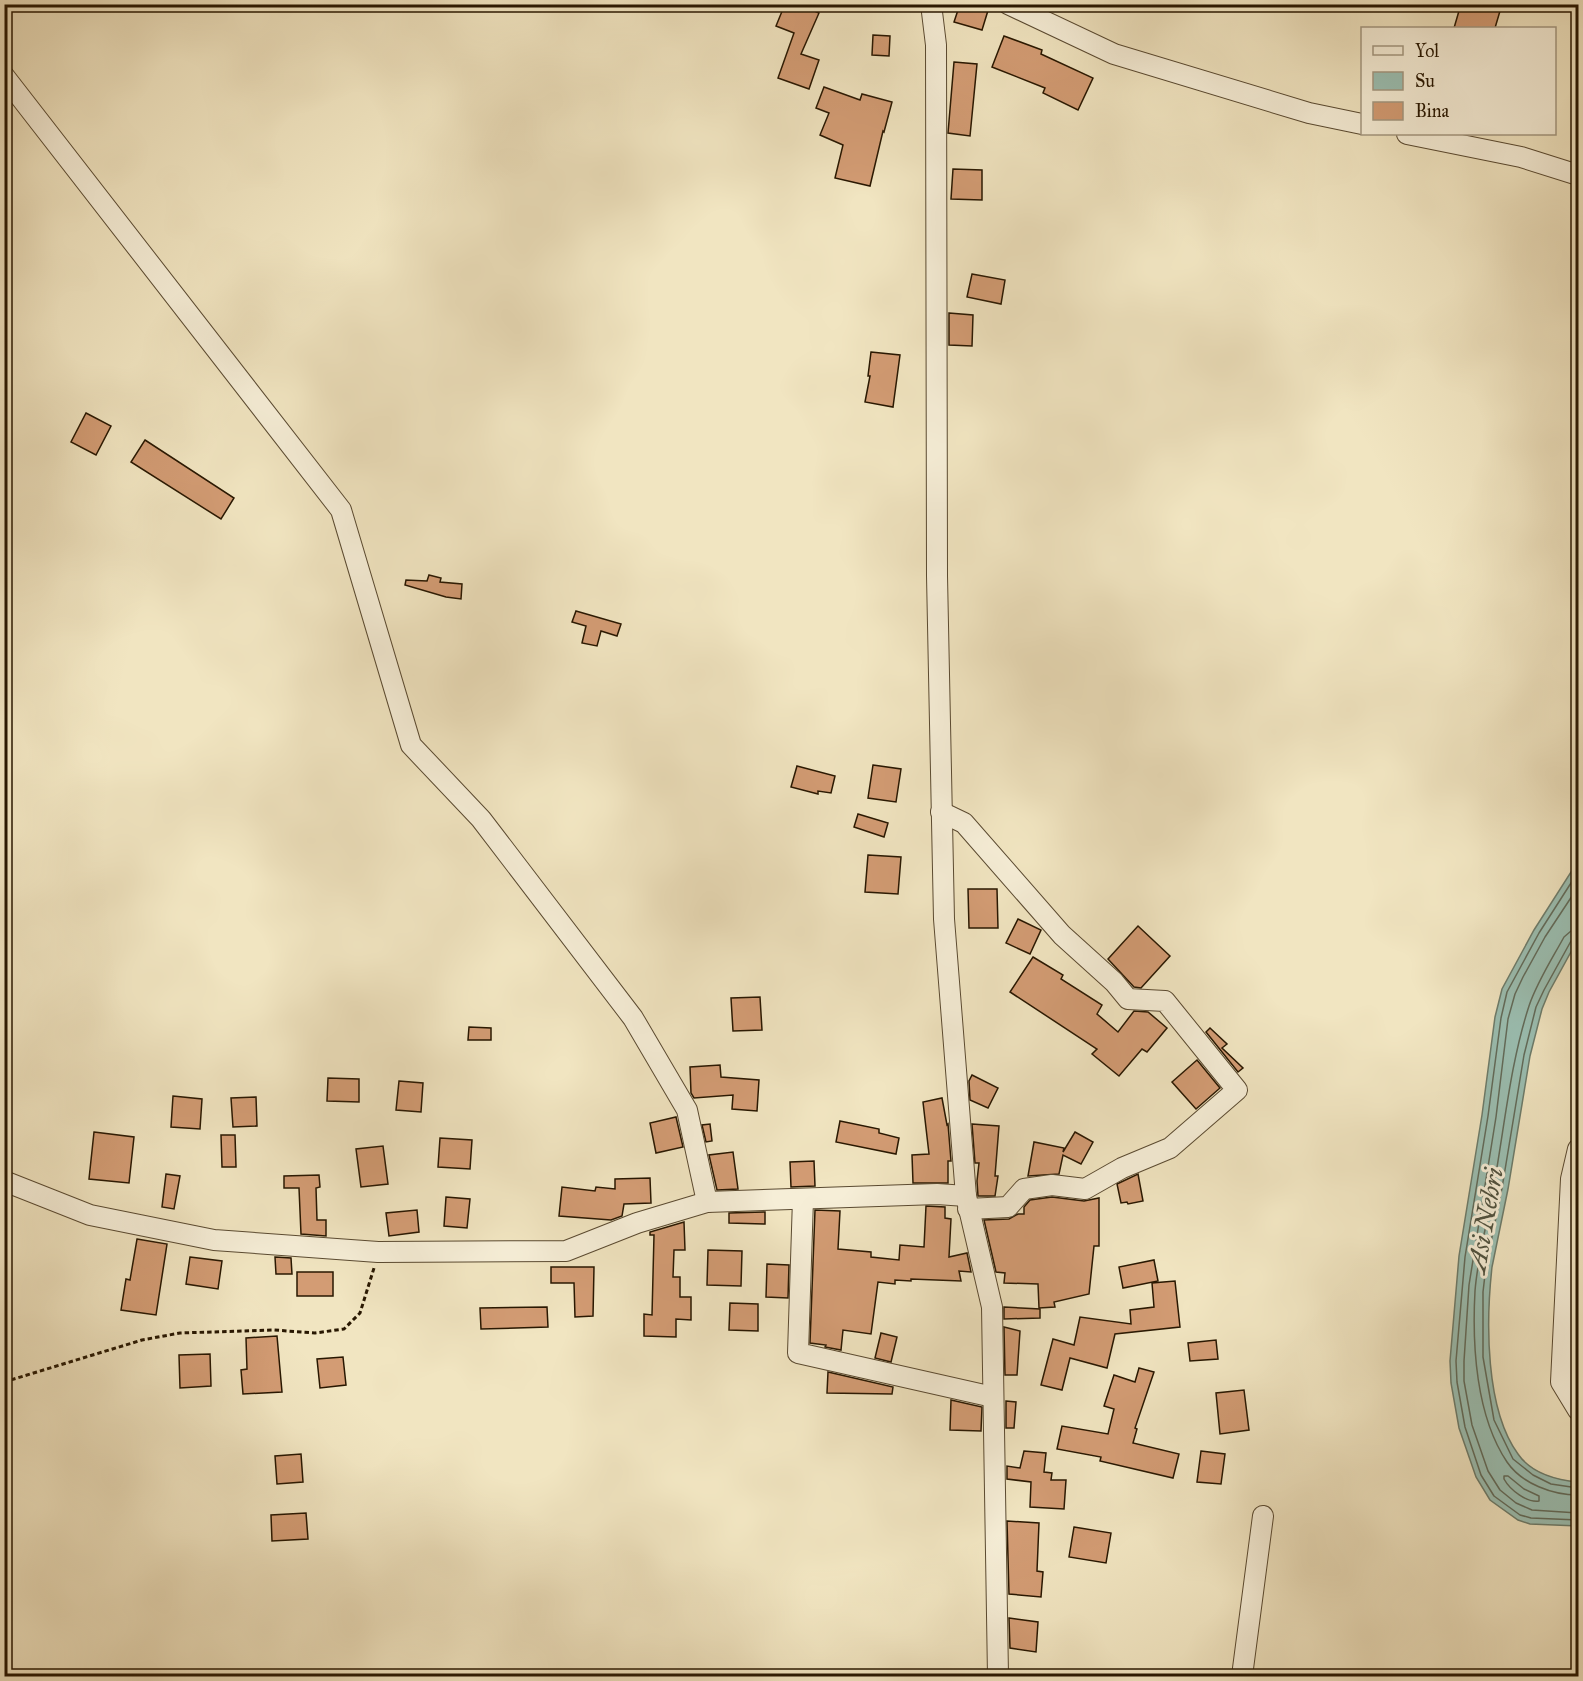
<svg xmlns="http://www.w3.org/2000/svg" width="1583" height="1681" viewBox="0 0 1583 1681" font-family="'IM FELL Great Primer',serif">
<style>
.water{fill:#9bbfb2;stroke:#6d7c6b;stroke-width:1.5}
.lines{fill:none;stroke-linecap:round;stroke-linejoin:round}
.shore{stroke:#626b5a;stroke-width:1.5}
.building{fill:#d39c74;stroke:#281701;stroke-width:1.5}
.street-casing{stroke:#5a4a31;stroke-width:22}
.path{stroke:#281701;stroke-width:3;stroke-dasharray:4.5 3;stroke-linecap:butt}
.street{stroke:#f6eed7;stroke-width:20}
.labels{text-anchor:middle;stroke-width:6;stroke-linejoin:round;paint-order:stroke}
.water-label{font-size:26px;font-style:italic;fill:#50523f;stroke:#f6eed7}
</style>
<rect width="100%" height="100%" fill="#f1e5c1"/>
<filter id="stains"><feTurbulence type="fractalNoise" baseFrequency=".00333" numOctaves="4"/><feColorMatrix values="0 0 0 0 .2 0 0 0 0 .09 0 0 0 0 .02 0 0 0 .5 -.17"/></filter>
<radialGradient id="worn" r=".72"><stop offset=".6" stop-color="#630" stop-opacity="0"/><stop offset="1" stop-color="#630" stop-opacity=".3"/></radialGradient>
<path class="water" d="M1578,861V939L1549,992L1542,1009L1530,1056L1508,1189L1492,1267C1486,1321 1485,1409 1518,1454C1531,1473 1557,1480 1578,1482V1526L1530,1524L1518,1520L1490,1500L1476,1477L1459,1428L1451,1383L1450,1361L1459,1256L1482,1115L1495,1017L1502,989L1534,930Z"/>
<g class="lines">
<g class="shore">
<polyline points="1578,872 1539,933 1507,992 1501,1018 1488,1116 1465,1257 1456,1361 1457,1382 1465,1427 1481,1475 1494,1496 1520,1515 1531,1518 1578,1520"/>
<polyline points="1578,887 1545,937 1523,977 1515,994 1508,1019 1496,1117 1469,1285 1464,1361 1464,1381 1472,1425 1488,1471 1500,1490 1516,1503 1532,1510 1578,1513"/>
<path d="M1578,930L1571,931L1564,937C1552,959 1537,982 1529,1006C1511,1061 1505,1122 1495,1179C1489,1217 1478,1253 1475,1291C1472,1345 1476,1416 1507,1462C1522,1484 1553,1495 1578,1495"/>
<polyline points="1578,938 1571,941 1544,990 1536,1007 1524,1055 1502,1188 1486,1266 1483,1292 1483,1357 1494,1420 1513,1459 1533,1475 1551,1484 1578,1488"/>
<path d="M1504,1476H1508L1524,1489L1539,1496V1501C1527,1503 1510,1490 1504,1479Z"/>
</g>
</g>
<g class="building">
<polygon points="785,4 799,4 819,13 801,54 819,60 809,89 778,78 794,33 776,26"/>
<polygon points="960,4 990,4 982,30 954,22"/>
<polygon points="1461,4 1476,4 1500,11 1495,28 1454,28"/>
<polygon points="873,35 890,36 889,56 872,55"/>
<polygon points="1004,36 1042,50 1041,54 1093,78 1078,110 1043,93 1045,88 992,67"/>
<polygon points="954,62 977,64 970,136 948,133"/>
<polygon points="824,87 860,100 862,94 892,102 884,132 883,131 870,186 835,178 843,145 820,135 829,113 816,108"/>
<polygon points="953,169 982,170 982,200 951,199"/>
<polygon points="972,274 1005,280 1001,304 967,297"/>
<polygon points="949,313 973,315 972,346 949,345"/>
<polygon points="871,352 900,355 893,407 865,402 870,376 868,376"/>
<polygon points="86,413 111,426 96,455 71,442"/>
<polygon points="145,440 234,498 221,519 131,462"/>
<polygon points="429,575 441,578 440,582 462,584 461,599 446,597 405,585 406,580 427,581"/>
<polygon points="576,611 621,624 617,636 601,631 597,646 582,643 586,626 572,622"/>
<polygon points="873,765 901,769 896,802 868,798"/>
<polygon points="797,766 835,776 831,793 818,791 818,794 791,787"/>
<polygon points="858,814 888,823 884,837 854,827"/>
<polygon points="868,855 901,857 898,894 865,892"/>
<polygon points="968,889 997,889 998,928 969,928"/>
<polygon points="1018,919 1041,930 1030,954 1006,943"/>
<polygon points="1138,926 1170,956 1141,988 1134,987 1108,959"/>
<polygon points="1033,957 1063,975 1061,979 1102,1005 1097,1014 1118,1032 1134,1011 1148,1012 1167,1028 1147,1052 1142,1049 1119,1076 1092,1054 1097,1049 1010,992"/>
<polygon points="760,997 762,1030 733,1031 731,998"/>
<polygon points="469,1027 491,1028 491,1040 468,1040"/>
<polygon points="1210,1028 1227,1044 1222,1048 1243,1068 1238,1072 1206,1032"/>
<polygon points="1197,1060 1220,1088 1196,1109 1172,1082"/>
<polygon points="720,1065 721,1077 759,1080 757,1111 732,1109 733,1095 694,1098 691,1093 690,1067"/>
<polygon points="972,1075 998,1088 988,1108 970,1100 969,1081"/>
<polygon points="328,1078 359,1079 359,1102 327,1101"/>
<polygon points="399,1081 423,1083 421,1112 396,1110"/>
<polygon points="173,1096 202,1099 200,1129 171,1127"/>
<polygon points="256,1097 257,1126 233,1127 231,1098"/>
<polygon points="942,1098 947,1125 948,1124 951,1161 948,1161 948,1183 913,1183 912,1155 929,1154 923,1102"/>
<polygon points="676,1117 683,1147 656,1153 650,1123"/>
<polygon points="840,1121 879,1129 879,1133 899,1138 896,1154 836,1142"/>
<polygon points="710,1124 712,1141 706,1142 702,1125"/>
<polygon points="972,1124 999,1126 995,1176 998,1176 995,1196 978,1196 977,1181 979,1163 975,1163"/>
<polygon points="94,1132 134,1137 129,1183 89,1179"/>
<polygon points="1075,1132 1093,1142 1081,1164 1063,1155 1059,1174 1028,1176 1034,1142 1064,1148 1063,1152"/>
<polygon points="221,1135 235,1135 236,1167 222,1167"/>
<polygon points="440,1138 472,1140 470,1169 438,1167"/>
<polygon points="383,1146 388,1184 361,1187 356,1149"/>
<polygon points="733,1152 738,1189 717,1190 709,1155"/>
<polygon points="814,1161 815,1186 791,1187 790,1162"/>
<polygon points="166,1174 180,1176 174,1209 162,1207"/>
<polygon points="1138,1174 1143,1201 1128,1204 1127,1202 1121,1203 1117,1184"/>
<polygon points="319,1175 320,1187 316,1188 317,1220 326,1220 326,1236 301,1234 299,1188 284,1188 284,1176"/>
<polygon points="650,1178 651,1203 624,1204 622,1216 611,1220 559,1216 562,1187 595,1191 596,1187 615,1189 615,1179"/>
<polygon points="446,1197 470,1199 467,1228 444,1226"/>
<polygon points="1052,1197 1084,1201 1099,1198 1099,1246 1094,1246 1089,1294 1054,1302 1055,1307 1039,1308 1038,1284 1004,1283 1005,1273 996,1272 984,1220 1009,1219 1018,1214 1024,1214 1024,1207 1030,1200"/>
<polygon points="926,1206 945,1207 945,1218 951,1219 949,1257 967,1253 971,1272 959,1271 961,1281 911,1279 911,1281 895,1280 895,1284 878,1282 871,1334 843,1330 841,1350 825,1347 826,1345 810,1343 815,1210 840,1211 838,1249 871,1252 871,1257 899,1260 900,1245 924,1247"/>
<polygon points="417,1210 419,1232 389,1236 386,1213"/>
<polygon points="765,1212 765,1224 729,1223 729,1213"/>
<polygon points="684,1222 685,1250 674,1250 673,1277 680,1277 680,1297 691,1297 691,1320 676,1319 676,1337 644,1336 644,1314 652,1315 654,1235 650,1235 650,1232"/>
<polygon points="137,1239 167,1244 156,1315 121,1310 126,1279 130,1280"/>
<polygon points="708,1250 742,1251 741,1286 707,1285"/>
<polygon points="190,1257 222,1261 218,1289 186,1284"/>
<polygon points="275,1257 291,1258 292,1274 276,1274"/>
<polygon points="1154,1260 1158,1281 1123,1288 1119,1267"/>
<polygon points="767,1264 789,1265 788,1298 766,1297"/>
<polygon points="551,1267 594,1267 593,1316 575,1317 574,1283 551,1283"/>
<rect x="297" y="1272" width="36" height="24"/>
<polygon points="1175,1281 1180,1327 1115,1334 1107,1368 1070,1358 1062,1390 1041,1385 1053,1339 1074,1345 1080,1317 1131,1324 1130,1310 1154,1307 1152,1283"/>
<polygon points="730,1303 758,1304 758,1331 729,1330"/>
<polygon points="547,1307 548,1327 481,1329 480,1308"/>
<polygon points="1004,1307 1040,1309 1040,1318 1004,1319"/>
<polygon points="1004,1327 1020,1331 1017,1375 1005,1375"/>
<polygon points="881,1333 897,1337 891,1362 875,1358"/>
<polygon points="277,1336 282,1392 243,1394 241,1370 247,1369 246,1338"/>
<polygon points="1216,1340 1218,1359 1190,1361 1188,1343"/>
<polygon points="210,1354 211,1386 180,1388 179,1355"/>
<polygon points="343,1357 346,1385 320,1388 317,1359"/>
<polygon points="1139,1368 1154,1372 1135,1428 1137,1429 1133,1443 1179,1454 1173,1478 1100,1461 1101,1457 1057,1449 1062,1426 1108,1434 1114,1409 1104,1406 1114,1375 1135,1382"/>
<polygon points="828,1372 893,1387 892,1394 827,1393"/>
<polygon points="1244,1390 1249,1430 1220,1434 1216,1393"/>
<polygon points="951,1400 982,1407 981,1431 950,1430"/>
<polygon points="1006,1401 1016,1402 1014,1428 1006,1428"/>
<polygon points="1024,1451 1046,1453 1044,1472 1052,1473 1051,1480 1066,1480 1064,1509 1030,1507 1031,1482 1007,1479 1007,1466 1020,1468"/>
<polygon points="1201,1451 1225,1454 1221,1484 1197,1482"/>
<polygon points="301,1454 303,1482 277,1484 275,1456"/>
<polygon points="306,1513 308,1539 272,1541 271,1515"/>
<polygon points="1007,1521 1039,1523 1037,1571 1043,1572 1041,1597 1009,1594"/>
<polygon points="1074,1527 1111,1533 1106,1563 1069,1557"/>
<polygon points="1009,1618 1038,1622 1036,1652 1010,1648"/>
</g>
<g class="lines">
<defs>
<g id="street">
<polyline points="931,4 936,45 937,576 944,919 966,1196 992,1307 998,1676"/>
<polyline points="1008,4 1114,54 1309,113 1362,124"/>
<polyline points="4,76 341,510 411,745 481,819 633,1018 687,1110 707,1202"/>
<polyline points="1407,134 1521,157 1578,175"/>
<polyline points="941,812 964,823 1062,935 1114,982 1128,999 1165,1001 1237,1090 1170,1148 1122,1168 1085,1189 1052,1185 1024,1189 1008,1207 968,1209"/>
<polyline points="1578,1149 1571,1179 1561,1382 1578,1410"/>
<polyline points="4,1181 90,1215 214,1240 378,1252 566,1251 637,1223 707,1202 937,1194 966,1196"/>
<polyline points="803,1199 798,1353 993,1397"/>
<polyline points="1242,1676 1263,1516"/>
</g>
</defs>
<use href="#street" class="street-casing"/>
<polyline class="path" points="4,1382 142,1340 180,1333 274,1330 315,1333 344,1329 360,1313 374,1268"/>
<use href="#street" class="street"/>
</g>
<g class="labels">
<g class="water-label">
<text transform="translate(1485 1220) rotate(-80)" y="9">Asi Nehri</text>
</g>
</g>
<rect width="1583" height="1681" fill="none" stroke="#f1e5c1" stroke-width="24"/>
<rect x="6" y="6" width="1571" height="1669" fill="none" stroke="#281701" stroke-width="3"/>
<rect x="12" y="12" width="1559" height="1657" fill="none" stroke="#281701" stroke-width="1.5"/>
<rect x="1361" y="27" width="195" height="108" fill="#f6eed7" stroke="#a49881" stroke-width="1.5"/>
<rect x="1373" y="46" width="30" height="9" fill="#f6eed7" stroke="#a49881" stroke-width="1.5"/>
<text x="1415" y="57" font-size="18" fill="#281701">Yol</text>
<rect x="1373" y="72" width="30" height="18" fill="#9bbfb2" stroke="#a49881" stroke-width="1.5"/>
<text x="1415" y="87" font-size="18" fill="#281701">Su</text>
<rect x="1373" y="102" width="30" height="18" fill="#d39c74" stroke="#a49881" stroke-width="1.5"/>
<text x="1415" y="117" font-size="18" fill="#281701">Bina</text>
<rect width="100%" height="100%" filter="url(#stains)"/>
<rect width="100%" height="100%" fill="url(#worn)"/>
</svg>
